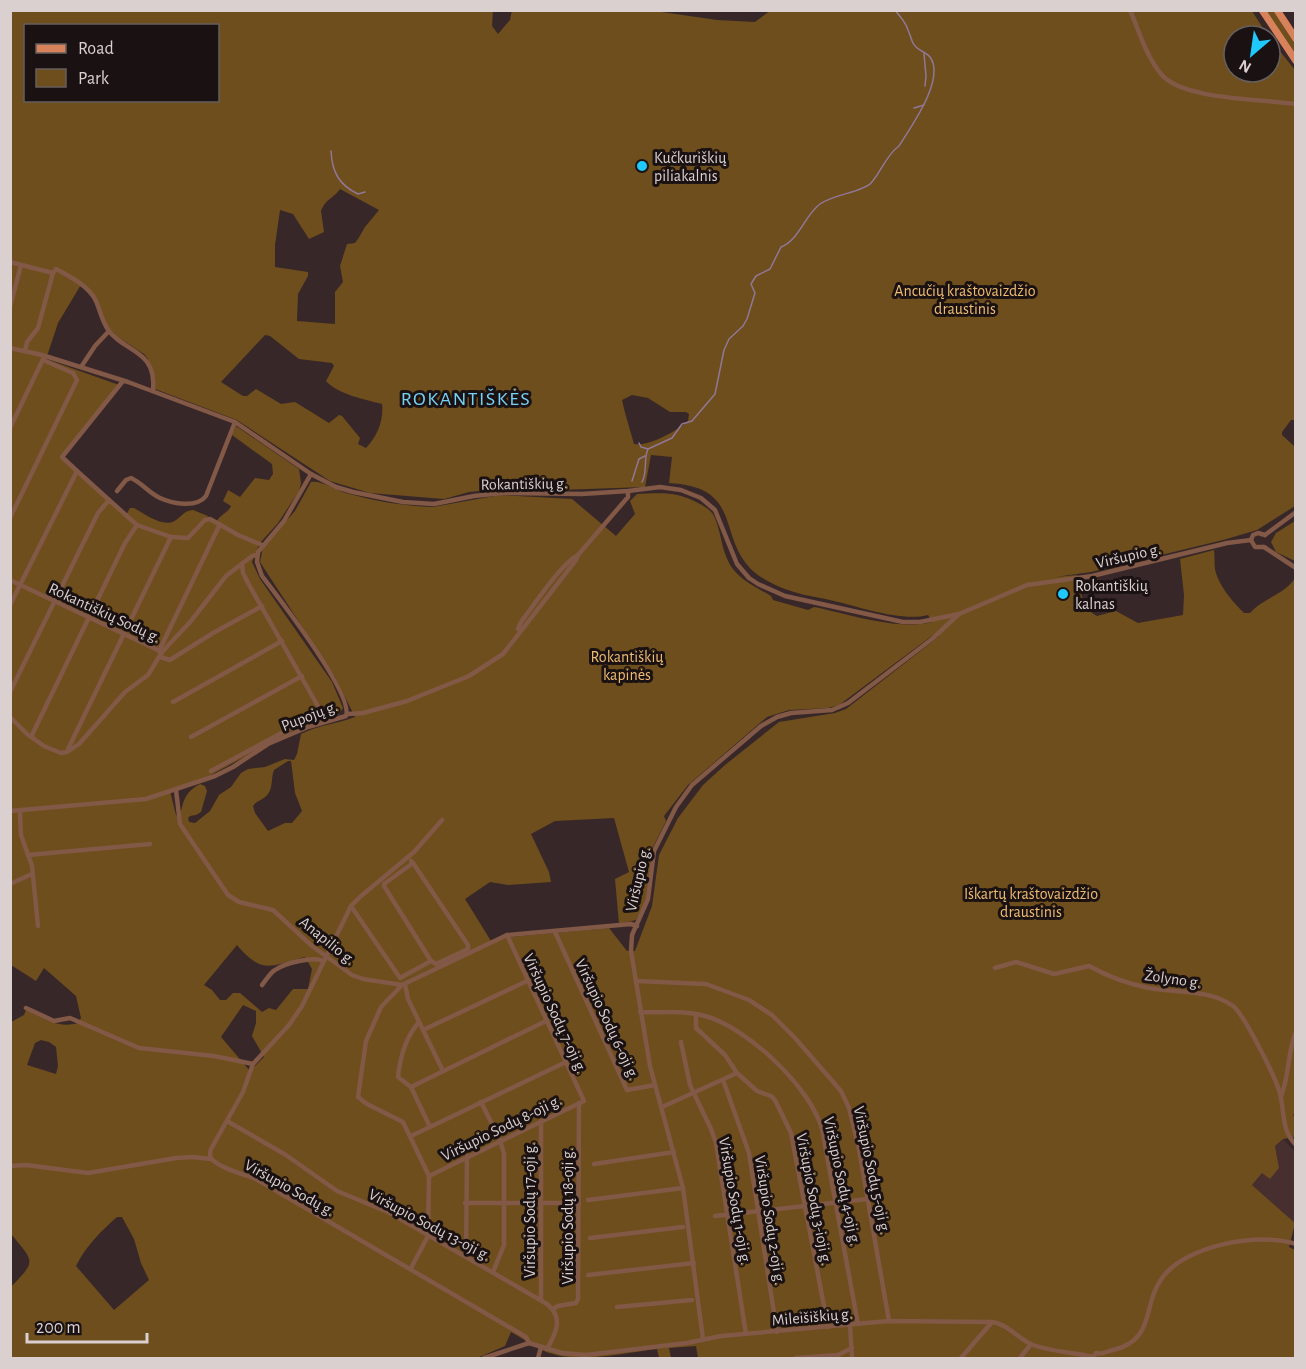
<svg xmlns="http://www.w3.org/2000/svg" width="1306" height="1369" viewBox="0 0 1306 1369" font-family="'Alegreya Sans',sans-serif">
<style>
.built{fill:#472f30}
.green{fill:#6e4e1c;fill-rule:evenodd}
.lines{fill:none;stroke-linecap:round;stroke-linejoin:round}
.stream{stroke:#917797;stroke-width:1.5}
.minor{stroke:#825846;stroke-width:4.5}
.primary{stroke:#d7825a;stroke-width:7}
.poi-dot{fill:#20c9fd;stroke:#1a1212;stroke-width:2}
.labels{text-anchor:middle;stroke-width:6;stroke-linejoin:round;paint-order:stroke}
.poi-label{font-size:16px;fill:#dbd0d0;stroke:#1a1212;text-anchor:start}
.park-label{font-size:16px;fill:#eebb72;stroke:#1a1212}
.street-label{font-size:16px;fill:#dbd0d0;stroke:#1a1212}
.quarter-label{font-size:20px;letter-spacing:1.5px;fill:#77d1f5;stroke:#1a1212}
</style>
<rect width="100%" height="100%" fill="#382728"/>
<polygon class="built" points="1283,1139 1295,1152 1295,1223 1252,1185 1262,1173 1270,1179 1279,1168 1275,1146"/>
<g class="green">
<path d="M493,10L492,26L498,34L510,20L512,10H648L717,20L755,22L771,10L1252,11L1268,36H1234V72H1270V39L1295,70L1296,420H1291L1282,432V435L1294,446L1295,506L1257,530L1223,540L1091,572L1055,577L1077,575C1079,590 1084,610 1097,616L1116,611L1138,623L1183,615L1184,595L1180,559L1214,550C1215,556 1214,563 1215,569C1218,585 1233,602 1244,613H1250C1263,598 1284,595 1295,578L1296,1112L1293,1115L1295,1118V1137L1283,1139L1275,1146L1279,1168L1270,1179L1262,1173L1252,1185L1295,1223L1289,1247L1295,1250V1358H698L696,1346L669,1348L671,1358H659L657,1349C622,1353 578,1365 544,1351C533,1346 522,1338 511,1332L505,1346L477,1358H11V1287C37,1260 34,1262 11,1234V1022L24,1015L26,1010C45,1018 57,1029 78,1023L81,1018L76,996L44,968L36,981L11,965V11ZM26,26H218V100H26ZM340,189L379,210L365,227L358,239L355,243L347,244L340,266L343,282L335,292V324L297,321L298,294L308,276V272L275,267V245L280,210L293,214L309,239L324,232L321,211C326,198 333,199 340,189ZM82,283L97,301L107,326L118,337L144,354L148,359L153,375L155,389L237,420L330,481L370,493L444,499L469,492L498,489L527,491L645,487L651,455L672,457L669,483C744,487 716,536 753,571C762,579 774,585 785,589C800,595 818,597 834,601C860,607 902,622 928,615L932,622C899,631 848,614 814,607L808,610L773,600L771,596C758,588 742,581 733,569C721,553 722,533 714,516C711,510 705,507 700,504C676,491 663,493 637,494L630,501L635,514L616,536L572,499L500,495L433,507C404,506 374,501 346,493C335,490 321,480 311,482L295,511L263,547L260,562L335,677L355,717C338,724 318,725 301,734L297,754L294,760L285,759L265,767L248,769L241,773L231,787L219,795L210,811L195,823L189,822L188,818L190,816L196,815L201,812L207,791L205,786L200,784C185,792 183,801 180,817L176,815L170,791L211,775L296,729L338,715L343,708L332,682L260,579L252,562L260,543L278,523L299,491L301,483L299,469L236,426L232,435L272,464L273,474L269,480L255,478L240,497L228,490L223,501L231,506C228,513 221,514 217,521L206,519L208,516L193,510C184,511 183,515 176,520C164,529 145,514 134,508H130L126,515L62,457L119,385L46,359L58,323ZM265,335L270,336L299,359L332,363L334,366L326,381C339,395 364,399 382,404C384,420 377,437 366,448L358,444L360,438L342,416L339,415L329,423L295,402L281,404L256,389L247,396H243L221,382ZM632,395L648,398L670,412H686L689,414L688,421C677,431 648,447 634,444C630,429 625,415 622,400ZM937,632L939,636L932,642L846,709L835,713L779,722L725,765L703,785L678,818L659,855L652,906L635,951H627L609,928L510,937L491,941L465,899L490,882L508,885L551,882L549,872L531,834L555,821L614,818L629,872L615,879L619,924L636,920L647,899L652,849L666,821L664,816L688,785L767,717L789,710L828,708L839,705ZM288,761H291L295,793L302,811L292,823H285L268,831L255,813L253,806C257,800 264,800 268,794C273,788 271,777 274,770ZM237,945C262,975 271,966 305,957L312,969L308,989H293L276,1010L269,1008L262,1012L240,993H233L226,1000H220L212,990L204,985ZM243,1005L256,1011V1023L252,1036L264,1057L250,1071L221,1037ZM41,1040L49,1042L56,1047L58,1066L56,1074L27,1065L35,1043ZM117,1217H122L134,1239L141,1263L149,1280L114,1310L76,1266C86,1246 100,1232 117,1217Z"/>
<polygon points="1265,11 1274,11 1295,43 1295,57"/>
<polygon points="1295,521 1295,561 1276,552 1271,542 1276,533"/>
</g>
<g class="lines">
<g class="stream">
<polyline points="924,54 926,76 925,86"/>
<polyline points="914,108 924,105"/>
<path d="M331,151C332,172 339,185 358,194L365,192"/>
<polyline points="639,443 641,447 648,449"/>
<polyline points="632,481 639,459 645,456"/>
<path d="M642,482C648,471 643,460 648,449L672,438L682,424L692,421L715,394L724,350L729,339L743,326L747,319L755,293L751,284L756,276L770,269L781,247C799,240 805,215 820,204C834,194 863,192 871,183C882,171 886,155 899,146C910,128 946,79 930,57C926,52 916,50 913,43C911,39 910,34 908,30C906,22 900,17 895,10"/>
</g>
<g class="minor">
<path d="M1130,10C1139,31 1146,56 1161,74C1182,100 1262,99 1296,104"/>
<polyline points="10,262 53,273"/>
<polyline points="10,307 21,265"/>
<polyline points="10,348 42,355 128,382 235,422 311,474 336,487 353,492 403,502 434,504 474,496 502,493 582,494 628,491 660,487 681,490 701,498 715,510 737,564 749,578 758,584 785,596 903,622 920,622 959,614 1027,585 1092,576 1227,543 1251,540 1253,535 1258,533 1265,535"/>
<path d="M25,351L27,342L38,328L53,273L56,269C69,276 89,286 96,301C100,310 102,322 109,331C126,353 157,350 153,391"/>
<polyline points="81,367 95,346 109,331"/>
<polyline points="10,428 44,357"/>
<polyline points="77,471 109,500"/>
<path d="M117,491L126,480L131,478C142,483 149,493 160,498C173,504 197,508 206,496L235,422"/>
<polyline points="10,518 77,380 73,373 43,360"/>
<polyline points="1265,535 1296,512"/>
<polyline points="1251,540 1255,547 1264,547"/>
<polyline points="1264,547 1296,568"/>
<polyline points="10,580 162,652"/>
<polyline points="10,605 77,471 62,457 123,381"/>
<path d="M518,629L521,622C534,605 561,564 578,555"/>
<polyline points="159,651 220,524"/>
<polyline points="160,657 170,660 213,633 262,606"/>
<polyline points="10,692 98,513 109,500 137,525 171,537 188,538 205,520 210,519 238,535 262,545"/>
<polyline points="173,702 282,641"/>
<polyline points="348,714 363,713 407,701 469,676 503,654 576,560 578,555 628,497 628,491"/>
<polyline points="10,717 27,734 44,746 61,753 67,752 79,744 125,692 148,675 162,652 191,621 226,576 252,556 257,555"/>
<polyline points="31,737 125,543 137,525"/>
<polyline points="191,737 302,676"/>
<polyline points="68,749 171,537"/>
<polyline points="211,771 319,713 319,708 248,583 243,573 242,564"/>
<polyline points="176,790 180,824 228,895 239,902 273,910 312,946 352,975 363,979 402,985 507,935 631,924 637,926"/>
<path d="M10,811L146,799L215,776L233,767L268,744L308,727L346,716C354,695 278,597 262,576L257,562L258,552L284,521L311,474"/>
<polyline points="20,811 21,835 32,866 38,926"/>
<path d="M442,820L414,852L361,896L351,906L302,1006L289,1025L253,1064L243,1092L211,1149C210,1152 209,1155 211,1158C216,1167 246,1175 256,1179L526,1337L529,1343"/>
<polyline points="28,855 150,844"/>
<polyline points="411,861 413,863 384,884 384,886 431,961"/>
<polyline points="10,884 32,874"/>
<polyline points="351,906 400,978 431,961 436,964 468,949 468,945 413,863"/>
<polyline points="555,932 627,1090 655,1085"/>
<path d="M995,968L1016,962L1054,974L1089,966C1109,977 1128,984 1149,988C1176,993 1210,989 1233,1006C1244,1014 1277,1080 1280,1094C1285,1113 1281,1130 1296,1145"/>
<polyline points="636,981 706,984 749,1000 772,1015 795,1038 841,1091 849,1108 859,1149 889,1321"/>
<polyline points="405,984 408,999 443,1071"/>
<path d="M262,985C266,980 270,973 275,970C285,963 313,956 324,961"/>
<polyline points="402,985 381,1007 366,1041 358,1097 367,1104 403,1122 429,1176 428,1236 411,1268"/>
<polyline points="26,1008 54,1021 70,1018 139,1048 214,1056 253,1064"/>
<path d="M640,1012C661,1013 685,1010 705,1016C747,1027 811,1088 822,1129L858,1324"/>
<polyline points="696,1014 696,1028 725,1055 737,1073"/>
<path d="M419,1022C406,1037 400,1057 398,1077L411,1087L430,1127"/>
<polyline points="423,1030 527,981"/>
<polyline points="681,1042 690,1085 711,1129 716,1143 746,1334"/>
<polyline points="723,1080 749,1153 777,1332"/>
<polyline points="411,1087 546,1021"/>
<path d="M1281,1096C1290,1075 1287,1052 1296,1032"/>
<polyline points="481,1102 500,1140 504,1154 504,1245 493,1272"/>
<polyline points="662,1107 737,1073 757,1091 771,1096 775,1100 791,1133 828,1327"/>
<path d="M227,1121L286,1155L337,1191L390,1213L547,1304C564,1318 556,1333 547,1349"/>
<polyline points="541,1121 541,1300"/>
<polyline points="411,1136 566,1062"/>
<polyline points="594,1164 674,1152"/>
<polyline points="10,1166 26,1165 88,1173 176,1158 192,1157 211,1159"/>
<polyline points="429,1176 584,1101 507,935"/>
<polyline points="588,1200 683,1188"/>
<polyline points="465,1203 579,1203"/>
<polyline points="715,1216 868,1199"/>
<polyline points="590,1238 683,1227"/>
<polyline points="466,1255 467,1156"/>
<polyline points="588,1275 694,1263"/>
<polyline points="617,1307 692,1300"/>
<polyline points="553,1309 558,1306 576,1303 578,1299 579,1103"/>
<polyline points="850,1325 852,1358"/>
<polyline points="703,1339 683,1188 650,1066 631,951 632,935 648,899 654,851 676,807 692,785 761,726 777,717 791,713 832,710 848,703 932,639 959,614"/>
<path d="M529,1343L562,1353L586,1355L687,1343L721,1336L889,1321L992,1322C1008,1324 1018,1339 1033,1345C1052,1352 1073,1352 1093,1357"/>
<path d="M1093,1357L1096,1353C1102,1355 1105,1352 1113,1350C1156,1340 1142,1305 1162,1278C1186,1245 1259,1232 1296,1244"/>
<polyline points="484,1358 529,1343"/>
<polyline points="538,1358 541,1347"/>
<polyline points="796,1358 838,1355"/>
<polyline points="832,1358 852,1348"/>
<polyline points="961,1358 992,1322"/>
<polyline points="1020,1358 1031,1344"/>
</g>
<g class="primary">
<polyline points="1262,10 1296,61"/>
<polyline points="1277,10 1296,39"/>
</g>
</g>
<g class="poi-dot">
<circle cx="642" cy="166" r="6"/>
<circle cx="1063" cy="594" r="6"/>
</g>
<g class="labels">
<g class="poi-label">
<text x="654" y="163">Kučkuriškių<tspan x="654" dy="18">piliakalnis</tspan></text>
<text x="1075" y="591">Rokantiškių<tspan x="1075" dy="18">kalnas</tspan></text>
</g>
<g class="park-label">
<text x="965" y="296">Ancučių kraštovaizdžio<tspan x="965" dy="18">draustinis</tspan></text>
<text x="627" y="662">Rokantiškių<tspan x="627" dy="18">kapinės</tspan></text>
<text x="1031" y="899">Iškartų kraštovaizdžio<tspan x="1031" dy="18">draustinis</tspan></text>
</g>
<g class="street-label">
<text transform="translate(524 483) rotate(-1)" y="6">Rokantiškių g.</text>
<text transform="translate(1128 555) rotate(-13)" y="6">Viršupio g.</text>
<text transform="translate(105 612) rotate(25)" y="6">Rokantiškių Sodų g.</text>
<text transform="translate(309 715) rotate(-21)" y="6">Pupojų g.</text>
<text transform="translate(637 879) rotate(-77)" y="6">Viršupio g.</text>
<text transform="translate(328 940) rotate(39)" y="6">Anapilio g.</text>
<text transform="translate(1173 978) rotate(8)" y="6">Žolyno g.</text>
<text transform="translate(556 1013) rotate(65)" y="6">Viršupio Sodų 7-oji g.</text>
<text transform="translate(608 1019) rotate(65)" y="6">Viršupio Sodų 6-oji g.</text>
<text transform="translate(501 1127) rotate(-26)" y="6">Viršupio Sodų 8-oji g.</text>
<text transform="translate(873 1170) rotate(78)" y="6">Viršupio Sodų 5-oji g.</text>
<text transform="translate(843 1181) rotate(78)" y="6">Viršupio Sodų 4-oji g.</text>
<text transform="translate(290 1187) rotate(29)" y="6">Viršupio Sodų g.</text>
<text transform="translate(815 1199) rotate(79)" y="6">Viršupio Sodų 3-ioji g.</text>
<text transform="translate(736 1201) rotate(80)" y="6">Viršupio Sodų 1-oji g.</text>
<text transform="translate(529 1210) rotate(-90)" y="6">Viršupio Sodų 17-oji g.</text>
<text transform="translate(567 1216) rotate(-90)" y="6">Viršupio Sodų 18-oji g.</text>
<text transform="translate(771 1220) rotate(81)" y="6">Viršupio Sodų 2-oji g.</text>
<text transform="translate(430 1224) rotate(28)" y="6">Viršupio Sodų 13-oji g.</text>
<text transform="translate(812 1316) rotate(-5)" y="6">Mileišiškių g.</text>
</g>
<g class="quarter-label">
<text x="466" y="405">ROKANTIŠKĖS</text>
</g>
</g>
<rect width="1306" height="1369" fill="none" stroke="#dbd0d0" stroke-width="24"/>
<rect x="24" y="24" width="195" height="78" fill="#1a1212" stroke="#675e5e" stroke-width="1.5"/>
<rect x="36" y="44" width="30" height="9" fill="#d7825a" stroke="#675e5e" stroke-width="1.5"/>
<text x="78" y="54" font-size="18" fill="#dbd0d0">Road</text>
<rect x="36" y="69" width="30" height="18" fill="#6e4e1c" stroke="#675e5e" stroke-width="1.5"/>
<text x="78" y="84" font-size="18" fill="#dbd0d0">Park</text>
<g transform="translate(1252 54) rotate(209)"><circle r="28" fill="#1a1212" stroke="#675e5e" stroke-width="1.5"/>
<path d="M0-4.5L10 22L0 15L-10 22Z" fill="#20c9fd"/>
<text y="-9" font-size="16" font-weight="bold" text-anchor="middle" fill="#dbd0d0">N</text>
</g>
<path d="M27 1333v9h120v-9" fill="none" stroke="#dbd0d0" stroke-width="3"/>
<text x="36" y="1333" font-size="18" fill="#dbd0d0" stroke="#1a1212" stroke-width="4.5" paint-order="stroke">200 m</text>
</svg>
